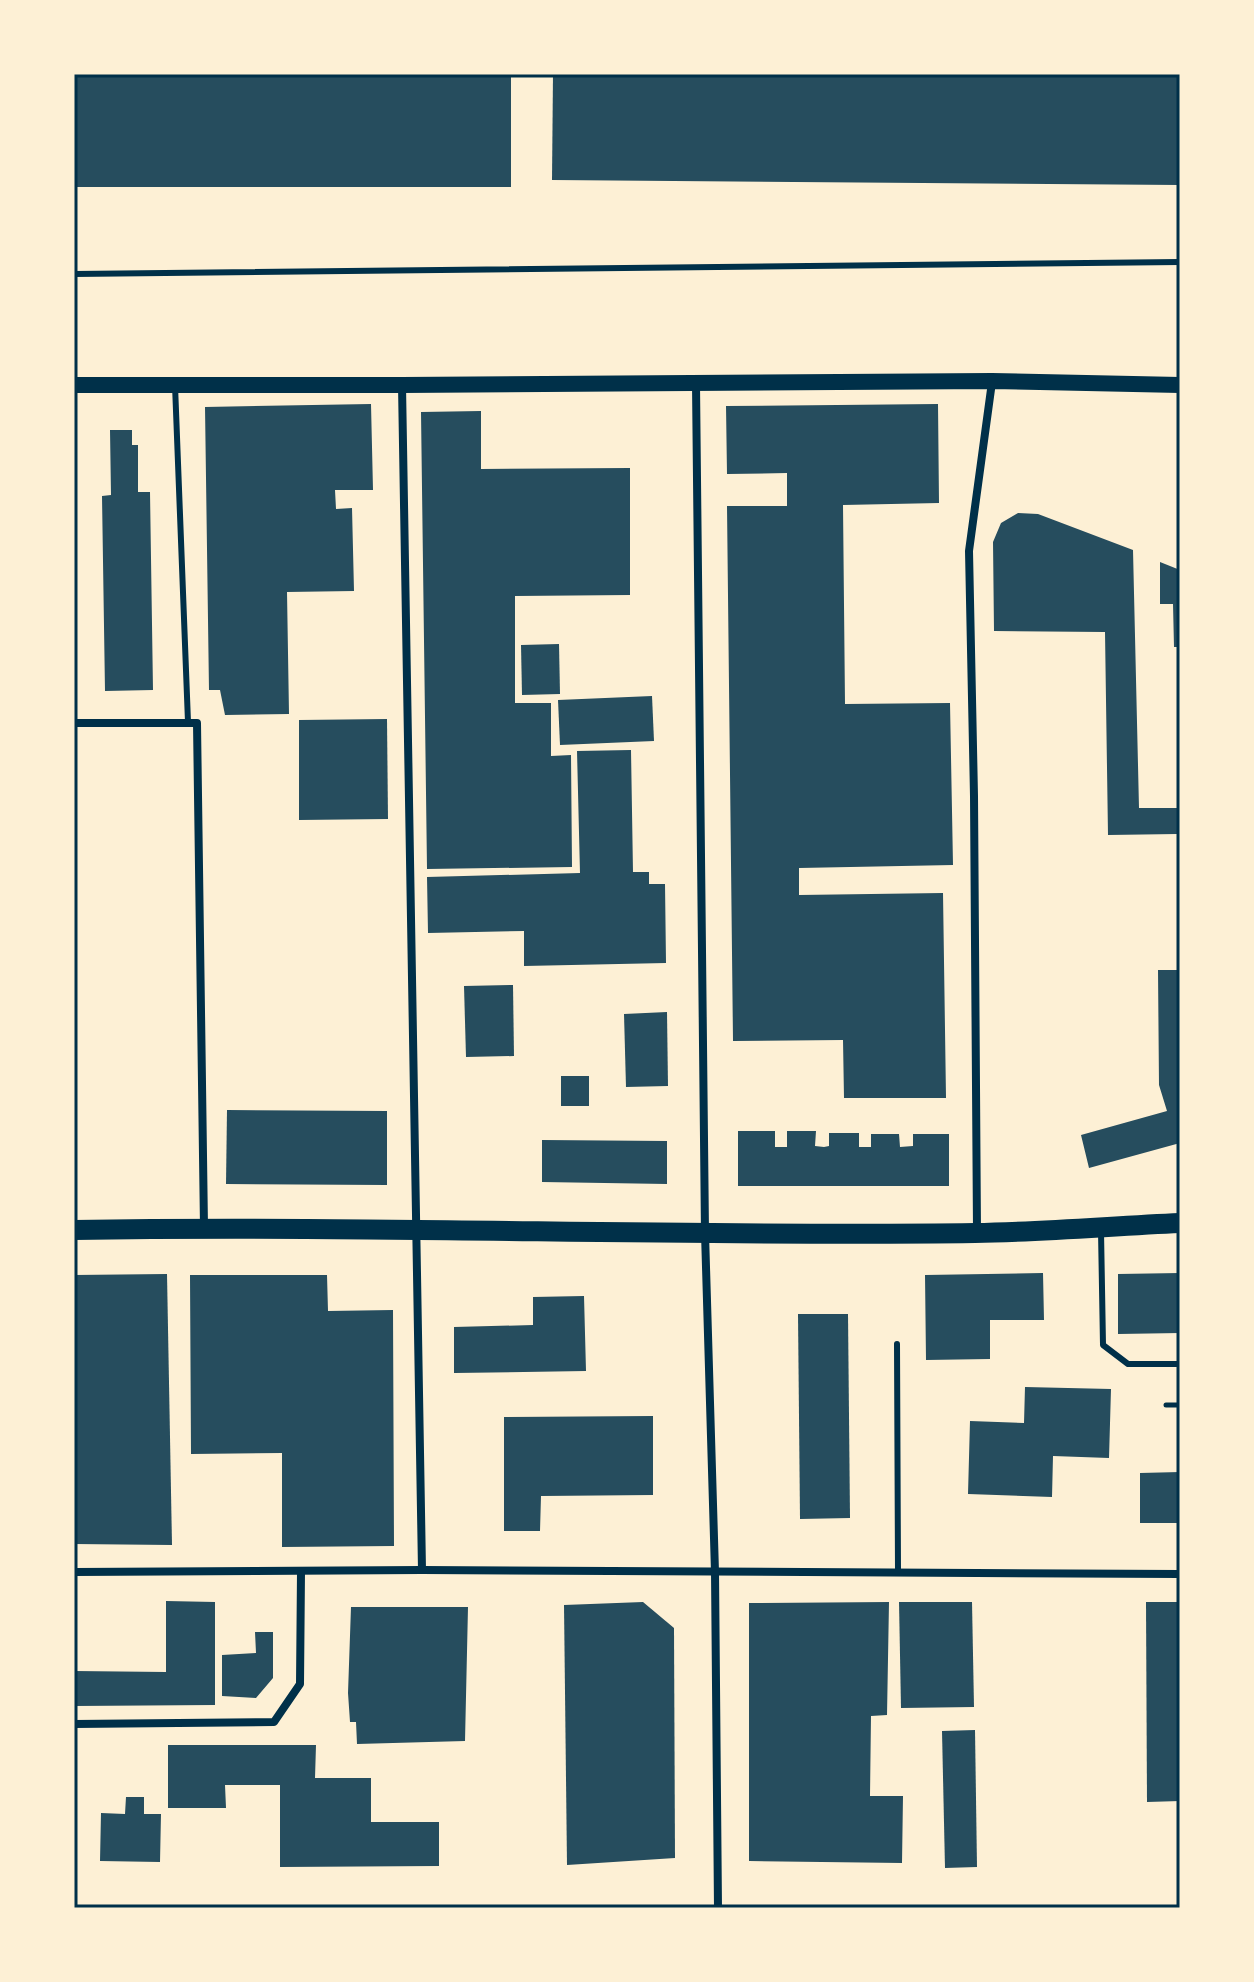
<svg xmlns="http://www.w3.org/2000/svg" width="1254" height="1982" viewBox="0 0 1254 1982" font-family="Raleway,sans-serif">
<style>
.building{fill:#264d5e}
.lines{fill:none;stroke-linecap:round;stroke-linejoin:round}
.path{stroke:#003049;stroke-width:5}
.service{stroke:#003049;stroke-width:6}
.minor{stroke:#003049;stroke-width:8}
.secondary{stroke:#003049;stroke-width:16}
.primary{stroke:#003049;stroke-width:20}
.neatline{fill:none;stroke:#003049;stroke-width:3}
</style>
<rect width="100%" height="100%" fill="#fdf0d5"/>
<g class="building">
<rect x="74" y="74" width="437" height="113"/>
<polygon points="553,74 1180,74 1180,185 552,180"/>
<polygon points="371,404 373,490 335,490 336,509 352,508 354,591 287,592 289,714 225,715 220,690 209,690 205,407"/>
<polygon points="938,404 939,503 843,505 845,704 950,703 953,865 799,868 799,895 943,893 946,1098 844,1098 843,1040 733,1041 727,506 787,506 787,473 727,474 726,406"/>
<polygon points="481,411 481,469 630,468 630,595 515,596 515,703 551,703 551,756 571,755 572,867 427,869 421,412"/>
<polygon points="110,430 132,430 132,445 138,445 138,492 150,492 153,690 105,691 102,496 111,495"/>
<polygon points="1018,513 1038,514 1133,550 1139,808 1178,808 1177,834 1108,835 1105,632 994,631 993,542 1001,523"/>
<polygon points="1160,562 1180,570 1180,647 1174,647 1173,604 1160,604"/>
<polygon points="559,644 560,694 522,695 521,645"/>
<polygon points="652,696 654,741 560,745 558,700"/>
<polygon points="387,719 388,819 299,820 299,720"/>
<polygon points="631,750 633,872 649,872 649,884 665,884 666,963 524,966 524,931 428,933 427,877 580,873 577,751"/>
<polygon points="1158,970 1180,970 1180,1143 1089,1168 1081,1135 1167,1111 1159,1085"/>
<polygon points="513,985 514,1056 466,1057 464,986"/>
<polygon points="667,1012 668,1086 626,1087 624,1014"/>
<rect x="561" y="1076" width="28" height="30"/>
<polygon points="227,1110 387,1111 387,1185 226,1184"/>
<polygon points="738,1131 775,1131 775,1147 787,1147 787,1131 816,1131 815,1146 824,1147 829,1146 829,1133 859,1133 859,1147 871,1147 871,1134 899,1134 900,1147 913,1146 913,1134 949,1134 949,1186 738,1186"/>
<polygon points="542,1140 667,1141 667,1184 542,1182"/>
<polygon points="1043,1273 1044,1320 990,1320 990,1359 926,1360 925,1275"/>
<polygon points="1180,1273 1180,1333 1118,1334 1118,1274"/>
<polygon points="167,1274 172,1545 74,1544 74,1275"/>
<polygon points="190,1275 327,1275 328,1311 393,1310 394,1546 282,1547 282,1453 191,1454"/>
<polygon points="584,1296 586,1371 454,1373 454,1327 533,1325 533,1297"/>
<polygon points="798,1314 848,1314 850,1518 800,1519"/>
<polygon points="1025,1387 1111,1389 1109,1458 1053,1456 1052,1497 968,1494 970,1421 1024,1423"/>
<polygon points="653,1416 653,1495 541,1496 540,1531 504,1531 504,1417"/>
<polygon points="1180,1472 1180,1523 1140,1523 1140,1473"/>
<polygon points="166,1601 215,1602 215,1705 74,1706 74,1671 166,1672"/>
<polygon points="643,1602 674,1628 675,1858 567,1865 564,1605"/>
<polygon points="889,1602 887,1715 871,1716 870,1796 903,1796 902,1863 749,1861 749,1603"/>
<polygon points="899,1602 972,1602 974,1707 901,1708"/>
<polygon points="1146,1602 1180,1602 1180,1801 1147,1802"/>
<polygon points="351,1607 468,1607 465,1741 357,1744 356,1722 350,1722 348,1693"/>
<polygon points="255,1632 273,1632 273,1678 256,1698 222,1696 222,1655 256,1653"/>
<polygon points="975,1730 977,1867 945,1868 942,1731"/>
<polygon points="168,1745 316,1745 315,1778 371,1778 371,1822 439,1822 439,1866 280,1867 280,1785 225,1785 226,1808 168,1808"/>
<polygon points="126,1797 144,1797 144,1814 161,1814 160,1862 100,1861 101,1813 125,1814"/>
</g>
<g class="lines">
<polyline class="path" points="1166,1405 1180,1405"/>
<g class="service">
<polyline points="74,274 1180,262"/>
<polyline points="175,385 188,722"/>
<polyline points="1101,1231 1103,1345 1128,1364 1180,1364"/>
<polyline points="897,1344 898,1571"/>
</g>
<g class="minor">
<polyline points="696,384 705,1233 715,1572 718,1908"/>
<polyline points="402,385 422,1570"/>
<polyline points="74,723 197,723 204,1227"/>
<polyline points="977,1231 974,796 969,551 992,382"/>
<polyline points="74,1572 422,1570 1180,1574"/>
<polyline points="74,1724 274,1722 300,1684 301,1572"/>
</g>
<polyline class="secondary" points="74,385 402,385 992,381 1180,385"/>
<path class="primary" d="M74,1230C374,1225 674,1237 975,1233C1043,1232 1112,1226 1180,1223"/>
</g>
<rect width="1254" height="1982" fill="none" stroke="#fdf0d5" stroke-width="152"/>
<rect x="76" y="76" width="1102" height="1830" class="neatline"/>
</svg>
